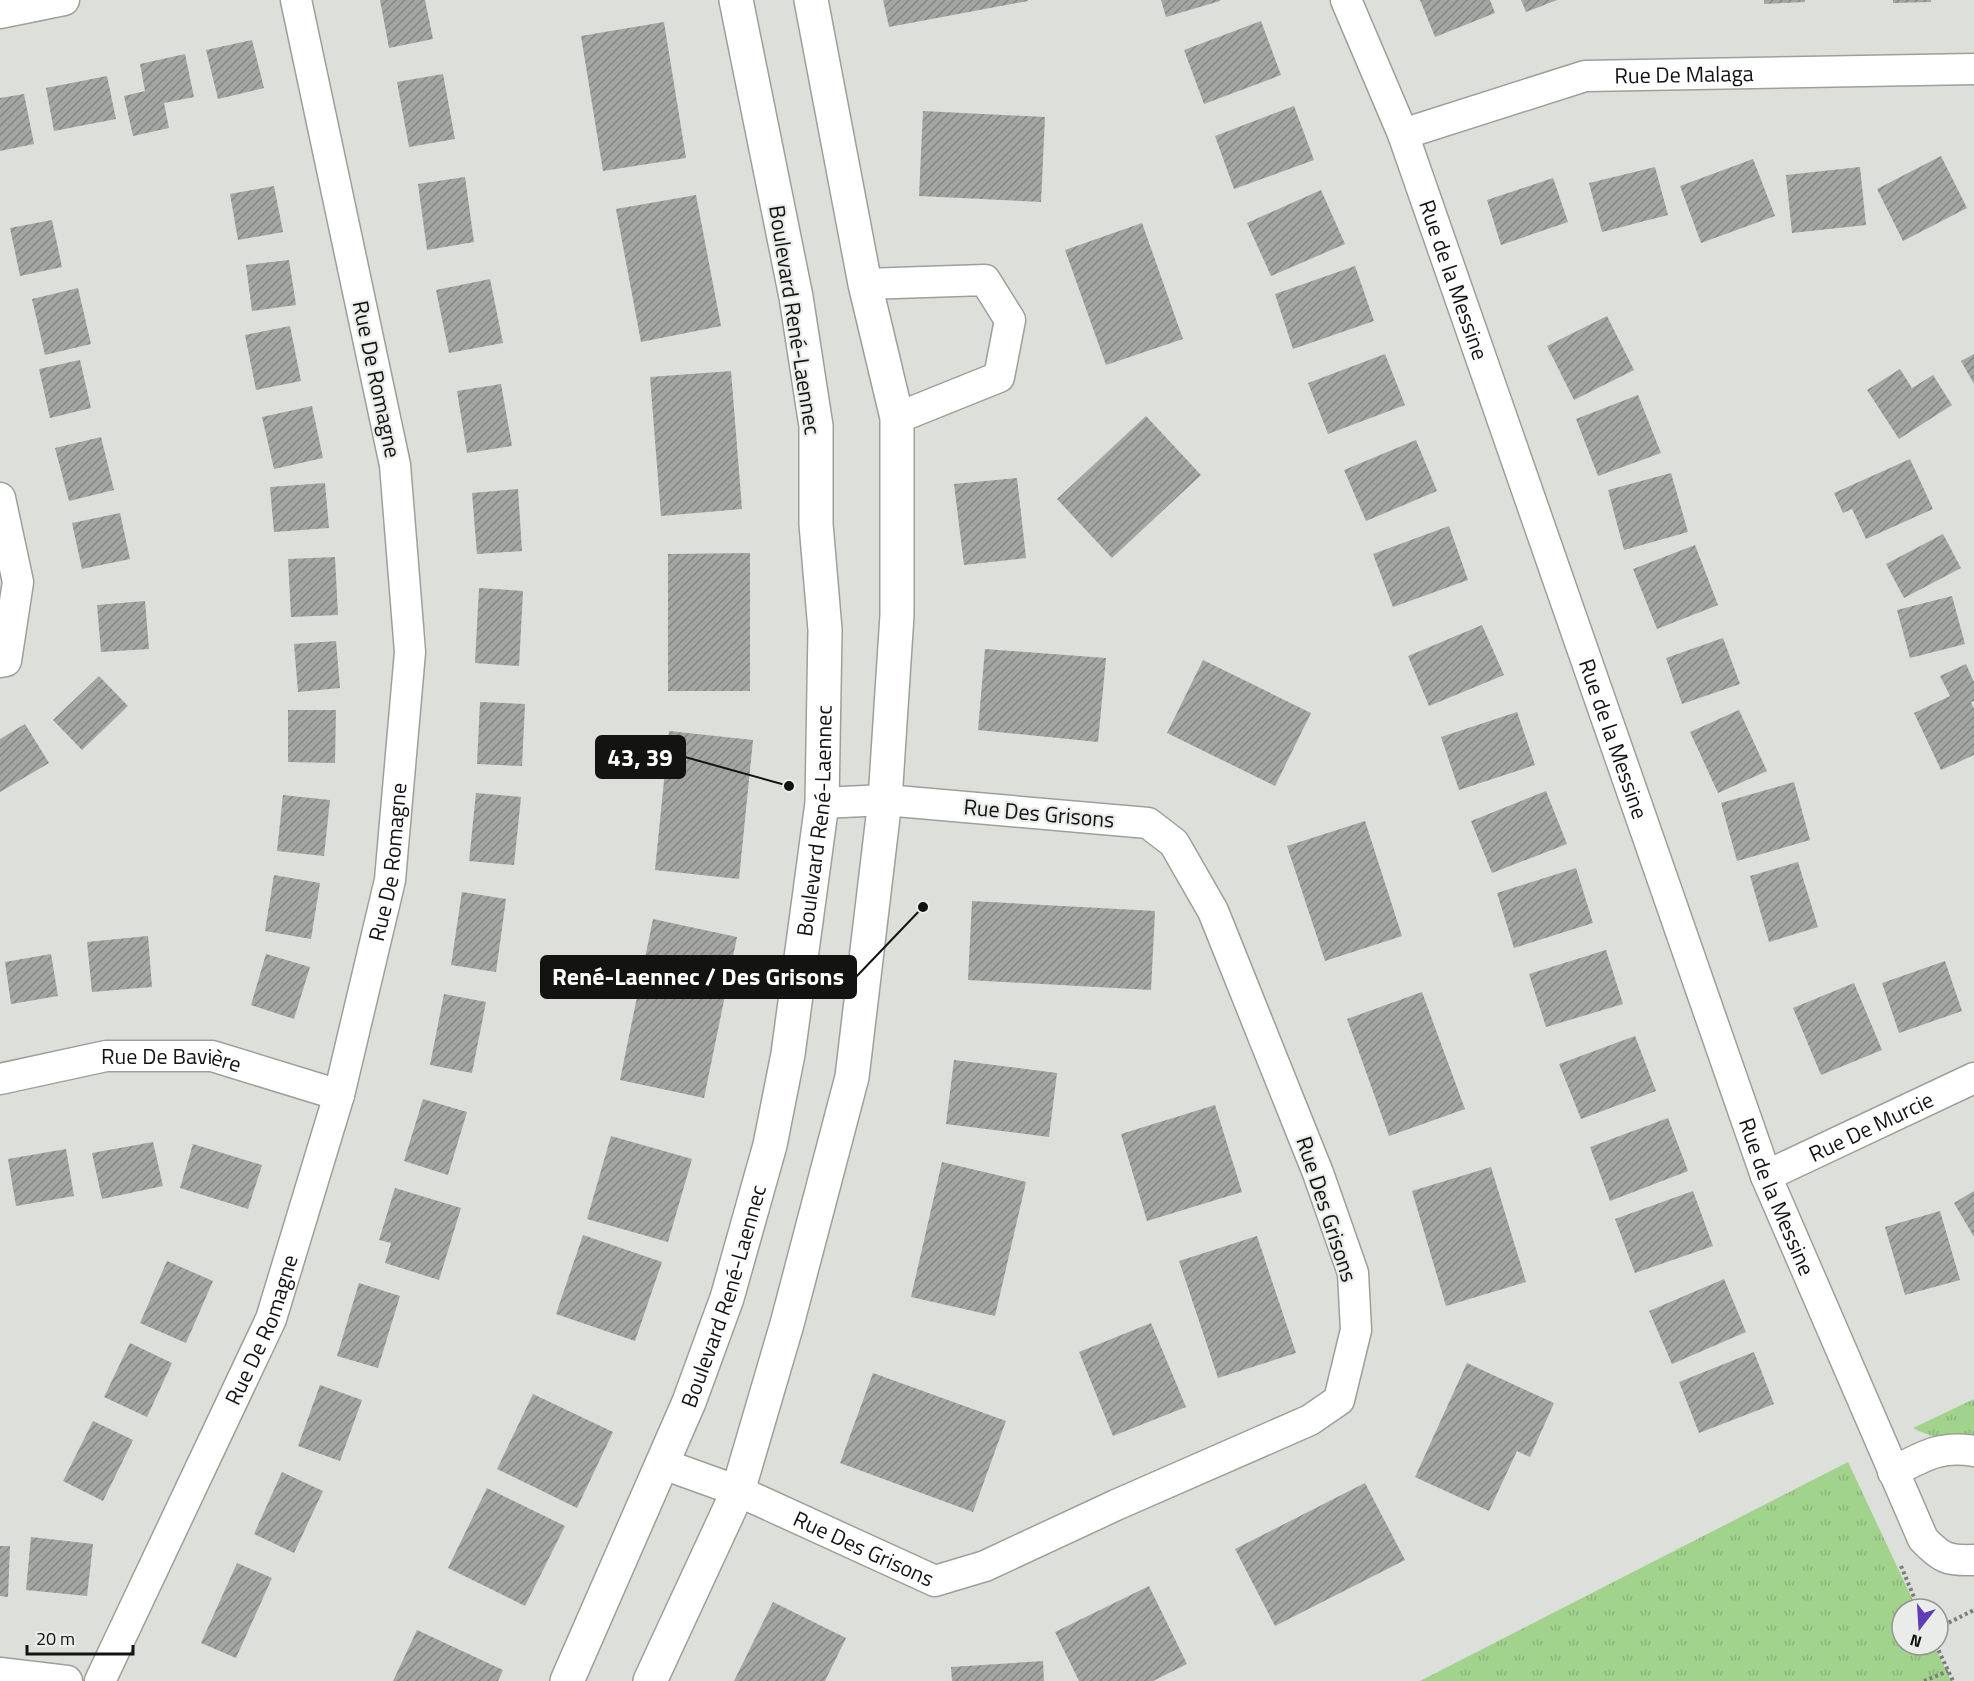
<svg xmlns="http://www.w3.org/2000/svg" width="1974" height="1681" viewBox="0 0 1974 1681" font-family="'Titillium Web',sans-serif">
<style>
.grass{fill:url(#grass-tufts)}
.building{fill:url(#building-hatch)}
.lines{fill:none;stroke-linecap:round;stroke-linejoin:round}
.minor-casing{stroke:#9ca09b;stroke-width:33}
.tertiary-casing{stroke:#9ca09b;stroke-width:36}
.path{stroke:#7c7e7b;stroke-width:4;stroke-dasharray:3 3;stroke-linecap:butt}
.minor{stroke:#fff;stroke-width:30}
.tertiary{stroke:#fff;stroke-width:33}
.labels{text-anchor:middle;stroke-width:4.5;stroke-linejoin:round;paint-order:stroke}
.street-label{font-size:22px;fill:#131412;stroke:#e9ece8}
.leader{fill:none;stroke:#131412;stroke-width:2}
.callout-dot{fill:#131412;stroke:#e9ece8;stroke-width:2}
.callout{fill:#131412;stroke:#131412;stroke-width:2}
.callout-label{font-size:24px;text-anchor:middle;font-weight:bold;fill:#fff}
</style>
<defs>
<pattern id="grass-tufts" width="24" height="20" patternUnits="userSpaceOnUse" patternTransform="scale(1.5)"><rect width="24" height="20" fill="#a1d38c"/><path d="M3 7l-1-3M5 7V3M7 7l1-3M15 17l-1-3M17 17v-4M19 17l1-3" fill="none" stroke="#8ab478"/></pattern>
<pattern id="building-hatch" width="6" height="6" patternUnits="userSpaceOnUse" patternTransform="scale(1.5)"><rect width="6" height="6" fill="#a3a6a2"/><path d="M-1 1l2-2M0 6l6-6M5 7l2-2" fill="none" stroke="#848683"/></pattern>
</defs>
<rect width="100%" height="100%" fill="#dcdfda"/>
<g class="grass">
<path d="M1974,1399V1437C1952,1440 1933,1439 1913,1428Z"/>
<polygon points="1848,1462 1917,1609 1902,1609 1902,1645 1934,1645 1951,1681 1420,1681"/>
</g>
<g class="building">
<polygon points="380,0 425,0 433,39 389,48"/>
<polygon points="883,0 1028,0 1028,1 889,27"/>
<polygon points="1161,0 1220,0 1220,1 1166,17"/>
<polygon points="1420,0 1490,0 1495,13 1435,37"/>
<polygon points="1521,0 1557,0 1526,12"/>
<polygon points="1764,0 1805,0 1805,2 1764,4"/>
<polygon points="1893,0 1931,0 1931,2 1893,3"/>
<polygon points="1261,21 1281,75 1204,104 1184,50"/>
<polygon points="664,22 686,158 603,171 581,36"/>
<polygon points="252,40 264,88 218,99 206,50"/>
<polygon points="185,54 194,97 164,103 169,128 133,136 124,96 145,91 140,64"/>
<polygon points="443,74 455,139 409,147 397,82"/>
<polygon points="107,76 116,119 54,131 46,88"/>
<polygon points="24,94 34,144 0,151 0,98"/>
<polygon points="1294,106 1314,160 1234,189 1215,136"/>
<polygon points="923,111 1045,117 1041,202 919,196"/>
<polygon points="1941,156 1967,208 1903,241 1877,189"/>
<polygon points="1753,159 1775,216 1701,243 1680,186"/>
<polygon points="1655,167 1668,215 1602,232 1589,183"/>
<polygon points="1860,167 1866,225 1792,233 1786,175"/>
<polygon points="465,177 474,242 427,250 418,184"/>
<polygon points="1553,178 1568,222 1501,245 1487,200"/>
<polygon points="274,186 283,232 238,240 230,194"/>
<polygon points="1321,190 1345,244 1271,276 1247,223"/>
<polygon points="696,195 721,326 641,342 616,209"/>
<polygon points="52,220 62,267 20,276 10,228"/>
<polygon points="1142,223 1183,339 1106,365 1065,250"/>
<polygon points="289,260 296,305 252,311 246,265"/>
<polygon points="1355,266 1374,321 1293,349 1275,294"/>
<polygon points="490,279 503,343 449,353 436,290"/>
<polygon points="78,288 91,344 45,355 32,299"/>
<polygon points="1607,316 1634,370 1574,400 1547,346"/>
<polygon points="290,326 301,381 256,390 245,335"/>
<polygon points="1385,354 1405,405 1328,434 1308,383"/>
<polygon points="1974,354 1974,384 1961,361"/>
<polygon points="80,360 91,408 50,418 39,369"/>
<polygon points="1900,369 1912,388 1933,375 1952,405 1899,439 1867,390"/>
<polygon points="731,371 742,509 661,516 650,377"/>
<polygon points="501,384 512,446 467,453 457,391"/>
<polygon points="1638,395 1661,453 1598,476 1576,419"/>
<polygon points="312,406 323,458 274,469 262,417"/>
<polygon points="1146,416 1201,475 1112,558 1057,499"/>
<polygon points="101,437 114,490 69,501 55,448"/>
<polygon points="1416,440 1437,491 1366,521 1344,470"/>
<polygon points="1910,459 1933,509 1866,539 1852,509 1843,513 1834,493"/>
<polygon points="1671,473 1688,532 1624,550 1608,490"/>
<polygon points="1017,478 1026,558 964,565 954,484"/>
<polygon points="325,483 329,528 274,532 270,487"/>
<polygon points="518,489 522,551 477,554 472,493"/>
<polygon points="120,513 130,559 82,569 72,523"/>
<polygon points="1449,526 1468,580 1393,607 1373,554"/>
<polygon points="1943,534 1961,568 1904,598 1886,564"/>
<polygon points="1695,545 1718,605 1657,629 1633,569"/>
<polygon points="750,553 750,691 668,691 668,554"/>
<polygon points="335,557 338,615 291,617 288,559"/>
<polygon points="479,588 523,591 519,666 475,663"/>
<polygon points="1952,596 1965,644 1910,658 1897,610"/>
<polygon points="145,601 149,649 101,652 97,605"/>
<polygon points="1482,625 1504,675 1429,706 1408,656"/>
<polygon points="1723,638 1740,684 1682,704 1666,658"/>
<polygon points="336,641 340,688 298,692 294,644"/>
<polygon points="985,649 1106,658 1098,742 978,730"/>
<polygon points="1203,660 1311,713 1275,786 1167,733"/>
<polygon points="1966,664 1974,682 1974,701 1971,702 1974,709 1974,755 1941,770 1914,713 1950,696 1940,676"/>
<polygon points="99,676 128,706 82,750 53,720"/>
<polygon points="480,702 525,704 522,766 477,764"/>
<polygon points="288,710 336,710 335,763 288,762"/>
<polygon points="1739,710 1767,771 1718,793 1690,732"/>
<polygon points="1517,712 1535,765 1459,790 1441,737"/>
<polygon points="25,724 49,763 0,792 0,739"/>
<polygon points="669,731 753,740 739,879 655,870"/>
<polygon points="1794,782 1810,840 1737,861 1721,803"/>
<polygon points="1546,791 1567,844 1492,873 1471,821"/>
<polygon points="476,793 521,797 514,865 469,861"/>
<polygon points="283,795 330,800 324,856 277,851"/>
<polygon points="1365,821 1402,936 1325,961 1287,846"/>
<polygon points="1798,862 1818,927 1769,942 1750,876"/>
<polygon points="1576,868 1593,923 1514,948 1497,893"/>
<polygon points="274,875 320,883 311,939 265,931"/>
<polygon points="462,892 506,899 496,972 451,965"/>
<polygon points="972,901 1155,911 1151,990 968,980"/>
<polygon points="653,919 737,937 704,1098 620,1080"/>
<polygon points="148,936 152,987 92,992 87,942"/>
<polygon points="1606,950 1623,1004 1546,1027 1529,974"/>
<polygon points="51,954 58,996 11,1004 5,962"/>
<polygon points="266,954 310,967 294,1019 251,1005"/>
<polygon points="1945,961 1962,1011 1899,1033 1882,983"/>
<polygon points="1854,983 1882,1050 1821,1075 1793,1008"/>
<polygon points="1422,992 1465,1109 1389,1136 1347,1019"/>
<polygon points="444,994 486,1002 472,1073 430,1065"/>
<polygon points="1635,1036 1656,1091 1581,1119 1559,1064"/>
<polygon points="954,1060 1057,1073 1049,1137 946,1124"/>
<polygon points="423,1099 467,1112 448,1175 404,1161"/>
<polygon points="1215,1105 1242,1192 1147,1221 1121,1134"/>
<polygon points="1668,1118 1688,1171 1610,1201 1590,1147"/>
<polygon points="611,1136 692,1159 668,1242 587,1219"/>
<polygon points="153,1142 163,1186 102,1199 92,1153"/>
<polygon points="193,1144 262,1165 248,1209 180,1188"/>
<polygon points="66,1149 74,1196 16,1206 8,1159"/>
<polygon points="942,1162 1026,1182 995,1316 911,1297"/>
<polygon points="1491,1167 1526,1282 1446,1306 1412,1191"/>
<polygon points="395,1188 461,1208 439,1280 385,1263 391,1243 379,1240"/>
<polygon points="1693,1191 1713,1246 1635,1273 1615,1219"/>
<polygon points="1974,1191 1974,1237 1954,1203"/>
<polygon points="1940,1211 1960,1280 1905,1295 1885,1227"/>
<polygon points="583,1235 662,1262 635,1341 556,1314"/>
<polygon points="1257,1236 1296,1353 1218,1378 1179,1261"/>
<polygon points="167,1261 213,1281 186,1343 140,1323"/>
<polygon points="1724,1279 1746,1332 1672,1364 1649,1311"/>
<polygon points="359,1283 400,1296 378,1368 337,1356"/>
<polygon points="1151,1323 1186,1407 1113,1436 1079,1352"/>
<polygon points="130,1343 172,1363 147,1417 104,1397"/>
<polygon points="1754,1352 1774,1404 1699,1433 1679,1382"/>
<polygon points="1467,1363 1554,1403 1530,1457 1517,1451 1489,1511 1415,1477"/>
<polygon points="873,1373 1006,1421 973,1512 840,1463"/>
<polygon points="320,1385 362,1400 340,1461 298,1446"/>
<polygon points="533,1394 613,1432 577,1508 497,1469"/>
<polygon points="93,1421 133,1440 103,1501 63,1481"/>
<polygon points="282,1472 323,1491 294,1553 254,1534"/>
<polygon points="1365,1483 1405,1560 1275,1626 1235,1549"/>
<polygon points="487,1488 565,1526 525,1606 448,1568"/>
<polygon points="31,1537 93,1544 87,1596 26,1590"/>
<polygon points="0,1546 10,1546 8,1597 0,1596"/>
<polygon points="237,1563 272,1578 236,1658 201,1643"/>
<polygon points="1149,1586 1187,1664 1153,1681 1079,1681 1055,1632"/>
<polygon points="773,1602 846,1638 825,1681 734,1681"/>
<polygon points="417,1630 503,1670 498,1681 393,1681"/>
<polygon points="1043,1661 1044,1681 952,1681 951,1667"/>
</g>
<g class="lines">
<defs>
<g id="minor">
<path id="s1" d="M1346,0L1403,134L1766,1176L1923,1539C1941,1558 1947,1561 1974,1560"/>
<polyline points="0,13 64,0"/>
<path id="s2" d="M1403,134L1585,76L1974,69"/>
<polyline points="865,284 985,280 1010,320 999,377 897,418"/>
<polyline points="0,498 18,582 6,661 0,662"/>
<path id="s3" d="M0,1079L106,1056H212L339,1095"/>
<path id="s4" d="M1766,1176L1974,1078"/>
<path id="s5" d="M663,1464L738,1491L935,1581L985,1566L1116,1505L1310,1420L1339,1400L1356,1330L1353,1273L1318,1173L1213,911L1174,843L1148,823L885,800L822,803"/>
<path d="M1893,1472C1922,1457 1940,1445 1974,1451"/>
<polyline points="0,1673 67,1681"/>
<path id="s6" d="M100,1681L271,1319L339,1095L390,880L410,652L395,465L296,0"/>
</g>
<g id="tertiary">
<path id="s7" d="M567,1681L689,1402L727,1298L770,1145L788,1054L822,803L825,630L816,524V426L796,297L736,0"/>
<polyline points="650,1681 738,1491 787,1324 852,1077 885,800 897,615 897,418 865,284 811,0"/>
</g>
</defs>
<use href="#minor" class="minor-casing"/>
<use href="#tertiary" class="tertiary-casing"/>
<g class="path">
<polyline points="1901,1566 1919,1609"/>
<polyline points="1938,1628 1974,1610"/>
<polyline points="1936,1645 1953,1681"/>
<polyline points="1924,1681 1948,1671"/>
</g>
<use href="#minor" class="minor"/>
<use href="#tertiary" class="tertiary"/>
</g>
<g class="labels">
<g class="street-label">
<text dy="8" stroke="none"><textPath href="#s2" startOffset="290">Rue De Malaga</textPath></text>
<text dy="8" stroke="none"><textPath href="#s1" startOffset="300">Rue de la Messine</textPath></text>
<text transform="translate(795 320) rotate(81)" y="8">Boulevard René-Laennec</text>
<text transform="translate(377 379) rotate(78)" y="8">Rue De Romagne</text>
<text dy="8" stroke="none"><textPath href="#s1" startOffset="786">Rue de la Messine</textPath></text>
<text transform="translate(1039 813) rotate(5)" y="8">Rue Des Grisons</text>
<text dy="8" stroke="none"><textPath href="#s7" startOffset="902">Boulevard René-Laennec</textPath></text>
<text dy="8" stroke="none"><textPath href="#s6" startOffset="873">Rue De Romagne</textPath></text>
<text dy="8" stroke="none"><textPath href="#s3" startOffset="174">Rue De Bavière</textPath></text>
<text dy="8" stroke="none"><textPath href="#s4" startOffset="116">Rue De Murcie</textPath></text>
<text dy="8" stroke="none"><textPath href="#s1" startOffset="1272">Rue de la Messine</textPath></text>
<text transform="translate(1327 1209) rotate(72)" y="8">Rue Des Grisons</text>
<text dy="8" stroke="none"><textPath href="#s7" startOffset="416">Boulevard René-Laennec</textPath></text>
<text dy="8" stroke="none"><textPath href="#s6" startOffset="387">Rue De Romagne</textPath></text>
<text dy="8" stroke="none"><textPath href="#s5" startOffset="218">Rue Des Grisons</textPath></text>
</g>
</g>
<path class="leader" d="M789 786L685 757M923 907L856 977"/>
<g class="callout-dot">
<circle cx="789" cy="786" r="6"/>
<circle cx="923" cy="907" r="6"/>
</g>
<g class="callout">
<rect x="596" y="736" width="89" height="42" rx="6"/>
<rect x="541" y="956" width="315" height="42" rx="6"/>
</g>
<g class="callout-label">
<text x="640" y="766">43, 39</text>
<text x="698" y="985">René-Laennec / Des Grisons</text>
</g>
<g transform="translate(1920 1627) rotate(197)"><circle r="28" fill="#e9ece8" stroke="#939692" stroke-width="1.5"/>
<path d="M0-4.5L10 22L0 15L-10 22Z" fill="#5e3db5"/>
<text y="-9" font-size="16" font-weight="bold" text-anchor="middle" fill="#131412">N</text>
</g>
<path d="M27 1645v9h106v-9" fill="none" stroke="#131412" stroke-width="3"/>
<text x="36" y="1645" font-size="18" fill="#131412" stroke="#e9ece8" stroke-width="4.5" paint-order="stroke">20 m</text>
</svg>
